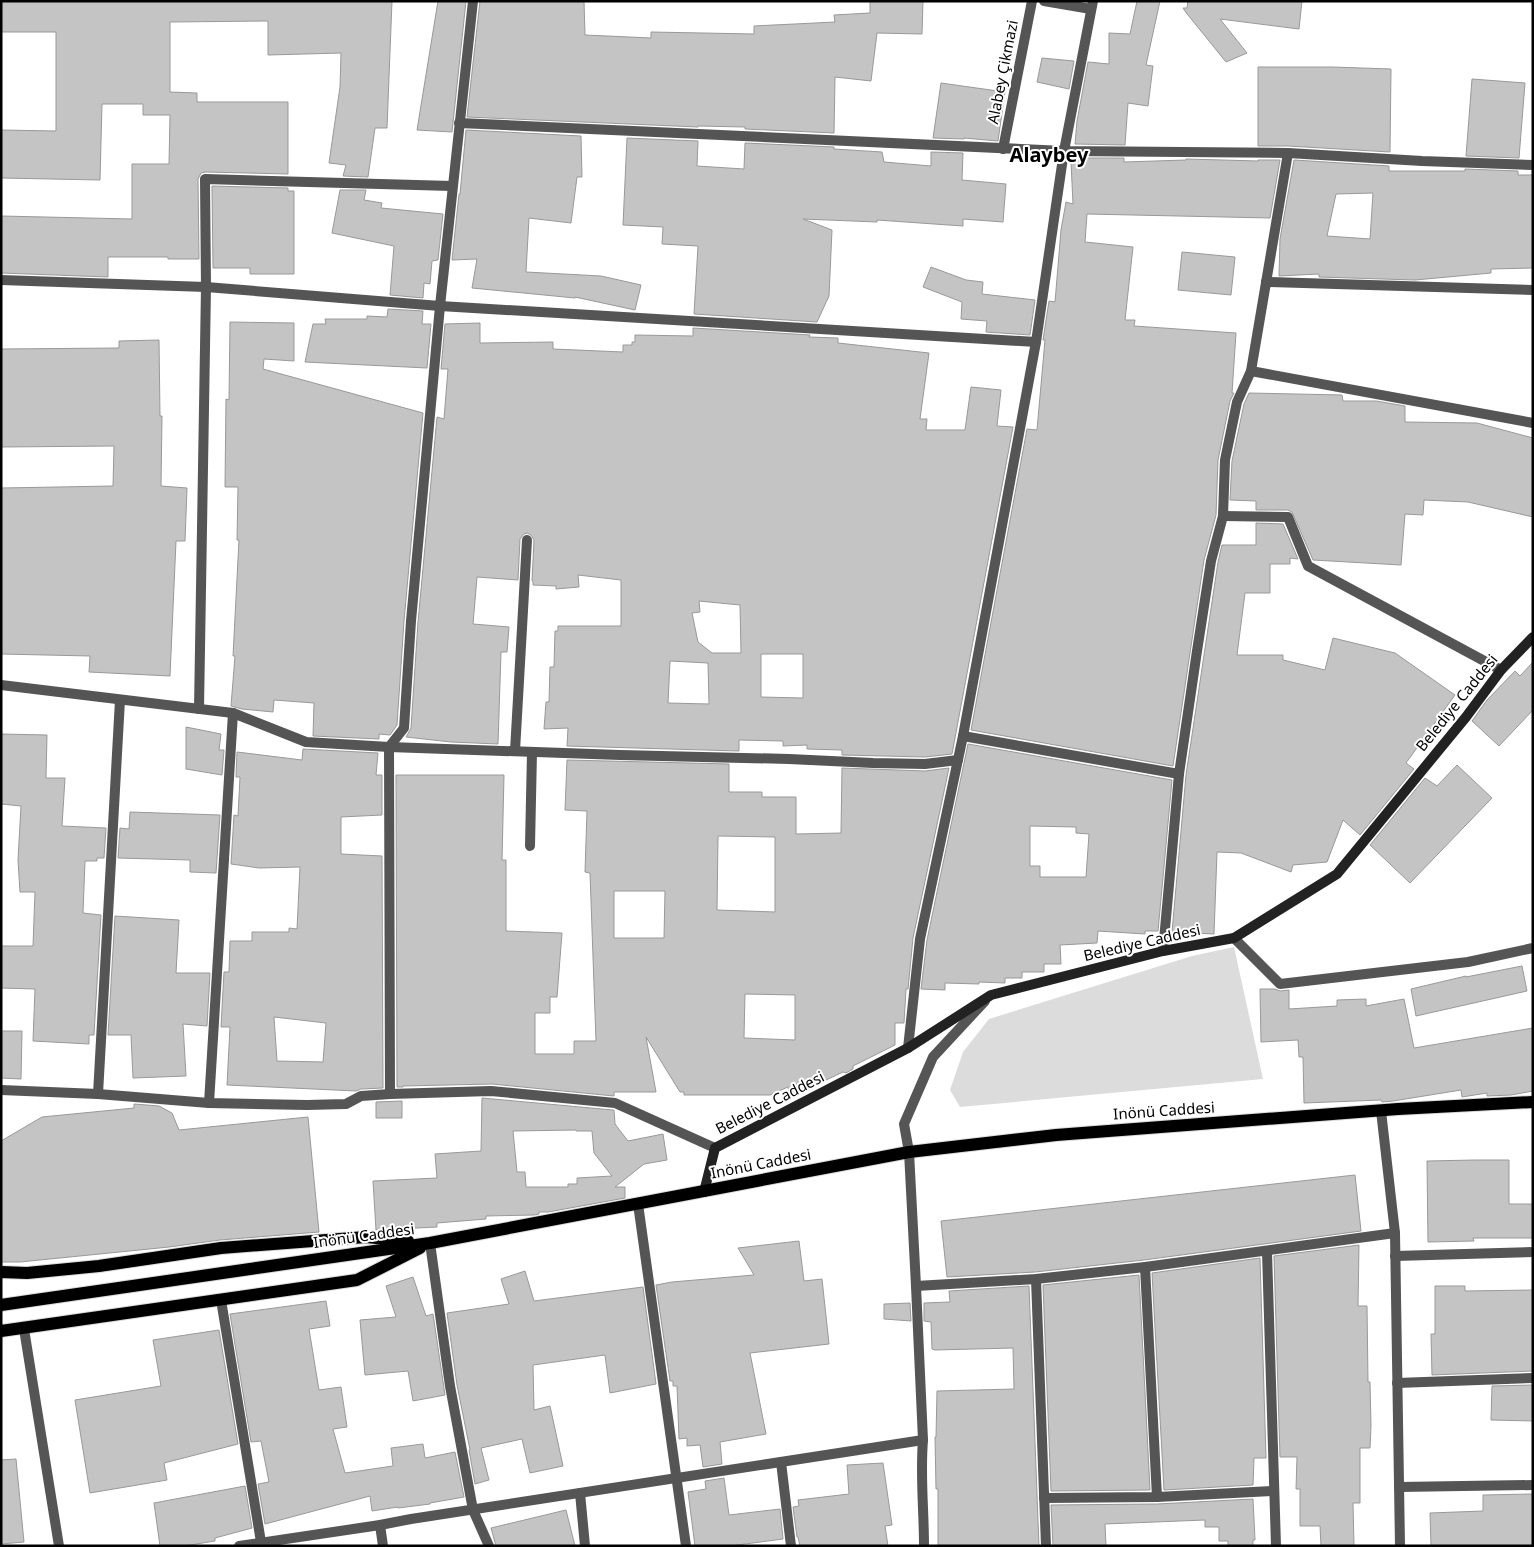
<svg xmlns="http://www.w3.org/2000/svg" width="1534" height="1547" viewBox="0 0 1534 1547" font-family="'Noto Sans',sans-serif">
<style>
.green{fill:#dcdcdc}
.building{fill:#c4c4c4;stroke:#999;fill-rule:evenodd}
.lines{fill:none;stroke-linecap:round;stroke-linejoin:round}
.primary-casing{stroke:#dbdbdb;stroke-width:14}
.lane{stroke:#555;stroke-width:10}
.street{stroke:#555;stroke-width:10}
.secondary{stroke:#222;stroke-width:10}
.primary{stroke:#000;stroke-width:12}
.labels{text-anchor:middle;stroke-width:4;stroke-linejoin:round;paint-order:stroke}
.street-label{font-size:15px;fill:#000;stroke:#fff}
.district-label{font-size:20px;font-weight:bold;fill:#000;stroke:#fff}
</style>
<rect width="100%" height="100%" fill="#fff"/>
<polygon class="green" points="1234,947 1263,1079 960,1107 950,1090 963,1052 989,1019 1192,956"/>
<g class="building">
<polygon points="1,1 392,1 387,128 375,128 368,177 343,176 346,165 329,163 340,87 341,53 268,55 268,21 170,22 170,92 197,93 197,102 288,102 288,174 205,172 201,173 198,179 199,259 168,259 168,257 108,257 108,277 1,273 1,216 132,219 132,164 169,164 170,115 143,115 143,104 102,104 100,180 1,178 1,130 56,131 56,32 1,32"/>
<polygon points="438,1 466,1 452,132 417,130"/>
<polygon points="480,1 584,1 585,35 651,38 651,32 754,34 754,26 835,22 834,15 870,13 870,1 923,1 922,34 877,33 871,81 835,77 834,133 745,129 745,127 698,126 698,127 467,117"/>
<polygon points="1137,1 1160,1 1146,65 1153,66 1148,106 1128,103 1125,145 1075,144 1077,121 1088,62 1109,64 1109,33 1130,34"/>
<polygon points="1188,1 1302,1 1299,29 1220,19 1247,53 1226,62 1188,15 1187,14 1183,8 1187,8"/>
<polygon points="1042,58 1074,61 1069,89 1037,82"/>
<polygon points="1258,67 1332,67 1391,69 1390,152 1288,146 1258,146"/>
<polygon points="1472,79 1525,83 1519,158 1466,156"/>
<polygon points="941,83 1005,92 998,141 964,138 964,139 933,138"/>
<polygon points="466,130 581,136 582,177 577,177 571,223 529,218 526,272 601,276 641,285 635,310 575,297 575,298 472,288 477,259 452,260 459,194 460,194"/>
<polygon points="627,138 698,141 697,166 744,169 745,143 834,147 834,149 882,152 884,162 931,166 931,152 963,153 962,180 1006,184 1003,222 963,219 963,226 877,220 877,222 803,219 832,230 829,296 817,322 694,314 698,246 662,244 663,227 623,225"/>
<polygon points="1074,158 1124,158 1124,162 1186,160 1186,159 1258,161 1258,160 1280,160 1270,218 1087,214 1085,242 1133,247 1125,320 1135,320 1134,326 1236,333 1232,393 1234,393 1230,401 1218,460 1216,515 1204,560 1173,766 971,730 1027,429 1037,430 1045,340 1043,340 1049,301 1055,302 1061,230 1066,202 1073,204 1071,162 1074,162"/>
<path d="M1294,160L1389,166V171H1465V169L1518,171V175H1533V268L1491,269V273L1415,280L1319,277V274L1279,276L1280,239ZM1373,193L1370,239L1327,236L1336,194Z"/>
<polygon points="212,186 288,188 288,191 294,191 294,274 250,274 250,268 213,268"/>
<polygon points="340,190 366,190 364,200 382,203 381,208 443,214 438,260 432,261 430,284 424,283 423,298 390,295 394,246 332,233"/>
<polygon points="1182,252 1235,257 1231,295 1178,290"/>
<polygon points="931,267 966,280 983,282 982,294 1035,300 1030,335 986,332 987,321 961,319 962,302 923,287"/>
<polygon points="388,309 423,311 422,324 431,324 427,368 305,362 313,324 326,324 325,319 367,319 367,316 387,317"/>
<polygon points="230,322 294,323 294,361 264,359 263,369 423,413 404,621 397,725 390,735 379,734 379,739 313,736 314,703 274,700 273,712 242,709 231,706 235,656 233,656 239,540 237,540 238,487 225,487 226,399 229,400"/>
<path d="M480,323V343L553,342V349L623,352V345H632V342H635V335L693,336V328L810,335L809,337L838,338V343L929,353L920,419H927L926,430H965L971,387L1001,390L997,426L1013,427L952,754L925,757L842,755V750L807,749V745L783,746V741L739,740V751L567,746L568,728L544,729L546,702H549L550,667H554L555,631H558V626H621V580L578,575L579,587L556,589V586L533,585V582L532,581L534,540L531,535L527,533L524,534L520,539L518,580L477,577L473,624L509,627L507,652H501L498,744L451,742L406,737L411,728L418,622L437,417L444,419L448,369H441L445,324ZM699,601L740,605L741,653H712L698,642L692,613L700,612ZM761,654H803V698L761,697ZM670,661L708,663L709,704L668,703Z"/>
<polygon points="159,340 160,416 162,416 161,486 187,488 185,541 176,541 170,676 89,672 90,656 1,654 1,488 113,486 114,446 1,447 1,349 119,348 119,341"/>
<polygon points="1249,393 1342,395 1343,401 1376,401 1405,406 1405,422 1477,423 1533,438 1533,517 1468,502 1424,500 1423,515 1405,514 1401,565 1313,560 1292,512 1288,510 1256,510 1256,501 1230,500 1232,461 1244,404"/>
<polygon points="1256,523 1283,524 1298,559 1290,558 1290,564 1270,564 1270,593 1245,593 1237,655 1283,655 1283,660 1325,670 1333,638 1395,653 1455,695 1406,763 1414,769 1360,835 1343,820 1327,862 1293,865 1291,872 1241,853 1217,852 1214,934 1172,932 1186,775 1218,562 1222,545 1256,545"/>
<polygon points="1533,662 1533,710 1499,746 1472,721 1487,700 1515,671 1520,676"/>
<polygon points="186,727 221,734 219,750 224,750 222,775 186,769"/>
<polygon points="1,734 47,735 46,778 65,778 62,826 106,828 104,858 97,858 97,861 85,861 83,913 101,915 94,1035 89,1035 89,1044 33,1041 35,989 1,988 1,946 33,946 35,892 20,892 18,860 21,806 1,804"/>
<path d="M968,744L1172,780L1158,931H1145V934L1098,931L1097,943L1060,945L1061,964H1044V972H1022V978H1005V983L979,982V984L945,983V990L921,989L927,940ZM1030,826L1076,827V833L1089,834L1086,877H1040V866H1030Z"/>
<path d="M303,749L378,753L376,775H382V815L341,817V854L382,856L383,1088L361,1089L356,1091L227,1085L230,1027H221L224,972H229L230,941H252V932H289V928L297,929L300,867L259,868L231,864L234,815L238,816L240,777H236L237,752L302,760ZM274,1017L326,1023L323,1062L277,1061Z"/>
<path d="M567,760L729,764V792H762V797H796V834L841,833L842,768L925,771L949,768L913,938L908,989H906L904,1023H895V1045L853,1066V1069L846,1073L843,1072L790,1097L788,1087L770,1095H684V1092H680L646,1037L656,1092H614V1096L492,1084L403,1086V1087H397L396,775H504L502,860H506V931L562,933L557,997H550V1013H535V1054H574V1041H596L590,873L585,872L587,811L565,810ZM718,836L775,837V912L717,910ZM614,891H665L664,938H614ZM745,994L795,995V1040L744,1038Z"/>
<polygon points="1457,765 1492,798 1410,883 1370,845 1425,778 1437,786"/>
<polygon points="130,812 220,815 216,873 190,872 190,860 118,858 120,828 129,829"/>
<polygon points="115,916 179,920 176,973 210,973 207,1026 183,1024 186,1076 133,1078 131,1035 108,1035"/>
<polygon points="1522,966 1527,991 1416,1016 1411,989 1466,976 1466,977"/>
<polygon points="1260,989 1275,989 1280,991 1289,990 1289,1009 1337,1006 1337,1000 1366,999 1366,1006 1404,999 1414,1048 1533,1028 1533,1091 1511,1095 1487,1096 1487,1093 1462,1097 1461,1090 1393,1101 1382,1102 1381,1100 1304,1103 1303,1057 1299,1057 1298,1040 1261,1042"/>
<polygon points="1,1031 22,1031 21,1079 1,1078"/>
<path d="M482,1098L613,1110H614L615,1124L628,1141L663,1134L667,1160L644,1164L615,1187H625V1198L548,1212H539V1214L534,1215L486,1216V1219L437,1223V1227L376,1230L373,1181L437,1178L435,1154L481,1151ZM576,1130V1131H592L594,1153L612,1176L577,1178V1184H568V1187H526L525,1172H517L513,1131Z"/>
<polygon points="402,1101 402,1118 376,1118 376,1102"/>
<polygon points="134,1104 159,1106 172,1113 179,1130 308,1117 319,1232 220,1240 169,1247 20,1262 1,1262 1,1141 42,1117 134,1108"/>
<polygon points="1475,1160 1509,1160 1509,1204 1533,1204 1533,1238 1473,1238 1474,1241 1428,1242 1427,1161"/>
<polygon points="1355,1175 1361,1231 1144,1260 1035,1272 947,1277 941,1221"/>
<polygon points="799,1241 804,1281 822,1279 829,1344 750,1353 766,1434 720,1442 722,1464 703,1467 700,1445 687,1446 687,1438 679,1439 677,1386 673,1386 673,1381 670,1381 656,1285 672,1282 754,1275 738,1248"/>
<polygon points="1359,1245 1358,1306 1367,1306 1368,1382 1370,1382 1371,1426 1370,1448 1360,1448 1360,1503 1353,1503 1354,1546 1321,1546 1320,1526 1300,1526 1300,1489 1296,1489 1297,1457 1280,1457 1274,1256"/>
<polygon points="1260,1258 1266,1458 1254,1458 1253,1485 1164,1490 1152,1273"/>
<polygon points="525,1271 534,1301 643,1287 656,1384 610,1393 605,1355 533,1365 534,1410 550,1406 563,1466 530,1473 522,1439 481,1448 489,1480 475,1484 469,1450 470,1450 457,1385 447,1313 509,1304 501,1279"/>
<polygon points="1139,1275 1150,1490 1051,1491 1043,1285"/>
<polygon points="413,1277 426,1316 433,1314 445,1395 413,1401 408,1371 365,1375 360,1320 396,1317 386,1286"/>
<polygon points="1029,1286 1039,1546 938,1546 938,1489 936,1489 935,1437 936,1437 937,1391 1014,1389 1013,1348 935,1350 932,1349 931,1322 924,1321 924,1303 950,1302 949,1291"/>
<polygon points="1435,1286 1465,1286 1465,1291 1533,1290 1533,1371 1432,1375 1431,1334 1435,1334"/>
<polygon points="326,1301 330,1326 309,1329 319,1390 341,1387 347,1427 333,1429 345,1473 393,1466 391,1448 423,1444 425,1458 455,1452 464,1497 430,1503 430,1504 398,1508 398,1507 372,1511 370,1496 265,1524 258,1484 269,1482 261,1441 251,1442 230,1314"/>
<polygon points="910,1303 911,1321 884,1319 884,1304"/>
<polygon points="219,1330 238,1444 164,1463 167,1480 90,1493 75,1400 161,1386 153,1340"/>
<polygon points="1533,1385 1533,1421 1491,1420 1492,1386"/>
<polygon points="16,1459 24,1542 1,1544 1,1460"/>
<polygon points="883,1463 892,1525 885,1526 888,1546 800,1546 798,1537 797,1537 793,1507 799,1506 798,1500 849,1494 847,1465"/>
<polygon points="724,1478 729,1515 780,1509 783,1539 730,1546 695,1546 688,1492 706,1489 705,1481"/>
<polygon points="245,1486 252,1528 215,1538 215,1541 184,1546 160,1546 154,1503"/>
<polygon points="1533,1494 1533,1546 1431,1546 1430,1513 1483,1511 1483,1495"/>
<polygon points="1253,1499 1255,1540 1253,1540 1253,1546 1228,1546 1228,1541 1219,1541 1219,1527 1205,1527 1205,1520 1105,1524 1106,1546 1053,1546 1051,1505 1157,1504"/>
<polygon points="566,1510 575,1546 496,1546 491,1528"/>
</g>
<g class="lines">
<defs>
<g id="primary">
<polyline points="1,1272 27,1273 99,1266 221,1248 366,1237 408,1241"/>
<polyline points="1,1305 430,1243 909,1152 1056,1135 1398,1109 1533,1102"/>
<polyline points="1,1331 357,1280 420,1248"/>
</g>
</defs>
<use href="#primary" class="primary-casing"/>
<g class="lane">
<polyline points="1044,1 1091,9"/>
<polyline points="1003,149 1032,1"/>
<polyline points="515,751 527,540"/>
<polyline points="530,846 532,752"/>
</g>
<g class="street">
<polyline points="459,123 1064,151 1288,153 1422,161 1533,165"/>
<polyline points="1,280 206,287 440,306 1036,342"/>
<polyline points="1266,282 1533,290"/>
<polyline points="1251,371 1533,423"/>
<polyline points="1223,516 1288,517 1308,566 1501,670"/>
<polyline points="1,685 233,713 306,742 389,747 620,755 789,759 873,763 925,764 958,760"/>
<polyline points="199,709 206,287 205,179 452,186"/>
<polyline points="963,736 1179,774"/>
<polyline points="1234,938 1280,984 1468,962 1533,948"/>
<polyline points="1163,951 1179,774 1197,651 1211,561 1223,516 1225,460 1237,402 1251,371 1288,153"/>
<polyline points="908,1048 920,939 963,736 1036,342 1064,151 1093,1"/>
<polyline points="1,1090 98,1094 209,1103 307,1105 346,1104 361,1096 390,1094 491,1091 615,1103 715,1148"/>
<polyline points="98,1094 120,700"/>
<polyline points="390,1094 389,747 404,728 411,621 440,306 473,1"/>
<polyline points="209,1103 233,713"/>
<polyline points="1381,1111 1395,1233 1400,1546"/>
<polyline points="638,1204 686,1546"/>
<polyline points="430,1243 450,1386 473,1510 489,1546"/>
<polyline points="1267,1252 1276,1546"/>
<polyline points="1395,1256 1533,1252"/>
<polyline points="1145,1267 1157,1497"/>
<polyline points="1036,1279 1046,1546"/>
<polyline points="916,1286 1036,1279 1145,1267 1395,1233"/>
<polyline points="221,1300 261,1542"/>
<polyline points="24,1329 59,1546"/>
<polyline points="1397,1383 1533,1378"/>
<polyline points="781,1462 791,1546"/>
<polyline points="1399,1487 1533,1485"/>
<polyline points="580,1493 585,1546"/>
<polyline points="1044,1498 1157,1497 1274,1491"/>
<polyline points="380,1525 383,1546"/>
<polyline points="239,1546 380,1525 411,1519 923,1440"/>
<path d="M924,1546C924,1510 920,1475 923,1440L916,1286L909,1152L904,1124L933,1057L985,1001"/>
</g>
<polyline class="secondary" points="704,1192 715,1148 908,1048 991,995 1163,951 1234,938 1337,874 1466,717 1501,670 1533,637"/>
<use href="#primary" class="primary"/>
</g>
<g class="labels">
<g class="street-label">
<text transform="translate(1003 72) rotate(-79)" y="5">Alabey Çikmazi</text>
<text transform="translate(1457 703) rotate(-51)" y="5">Belediye Caddesi</text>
<text transform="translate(1142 943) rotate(-13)" y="5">Belediye Caddesi</text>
<text transform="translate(770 1103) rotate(-27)" y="5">Belediye Caddesi</text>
<text transform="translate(1164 1111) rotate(-4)" y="5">Inönü Caddesi</text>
<text transform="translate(761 1164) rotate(-11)" y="5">Inönü Caddesi</text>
<text transform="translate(364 1236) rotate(-8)" y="5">Inönü Caddesi</text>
</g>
<g class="district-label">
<text x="1049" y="162">Alaybey</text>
</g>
</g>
<rect width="1534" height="1547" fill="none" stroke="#000000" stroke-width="5"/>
</svg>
